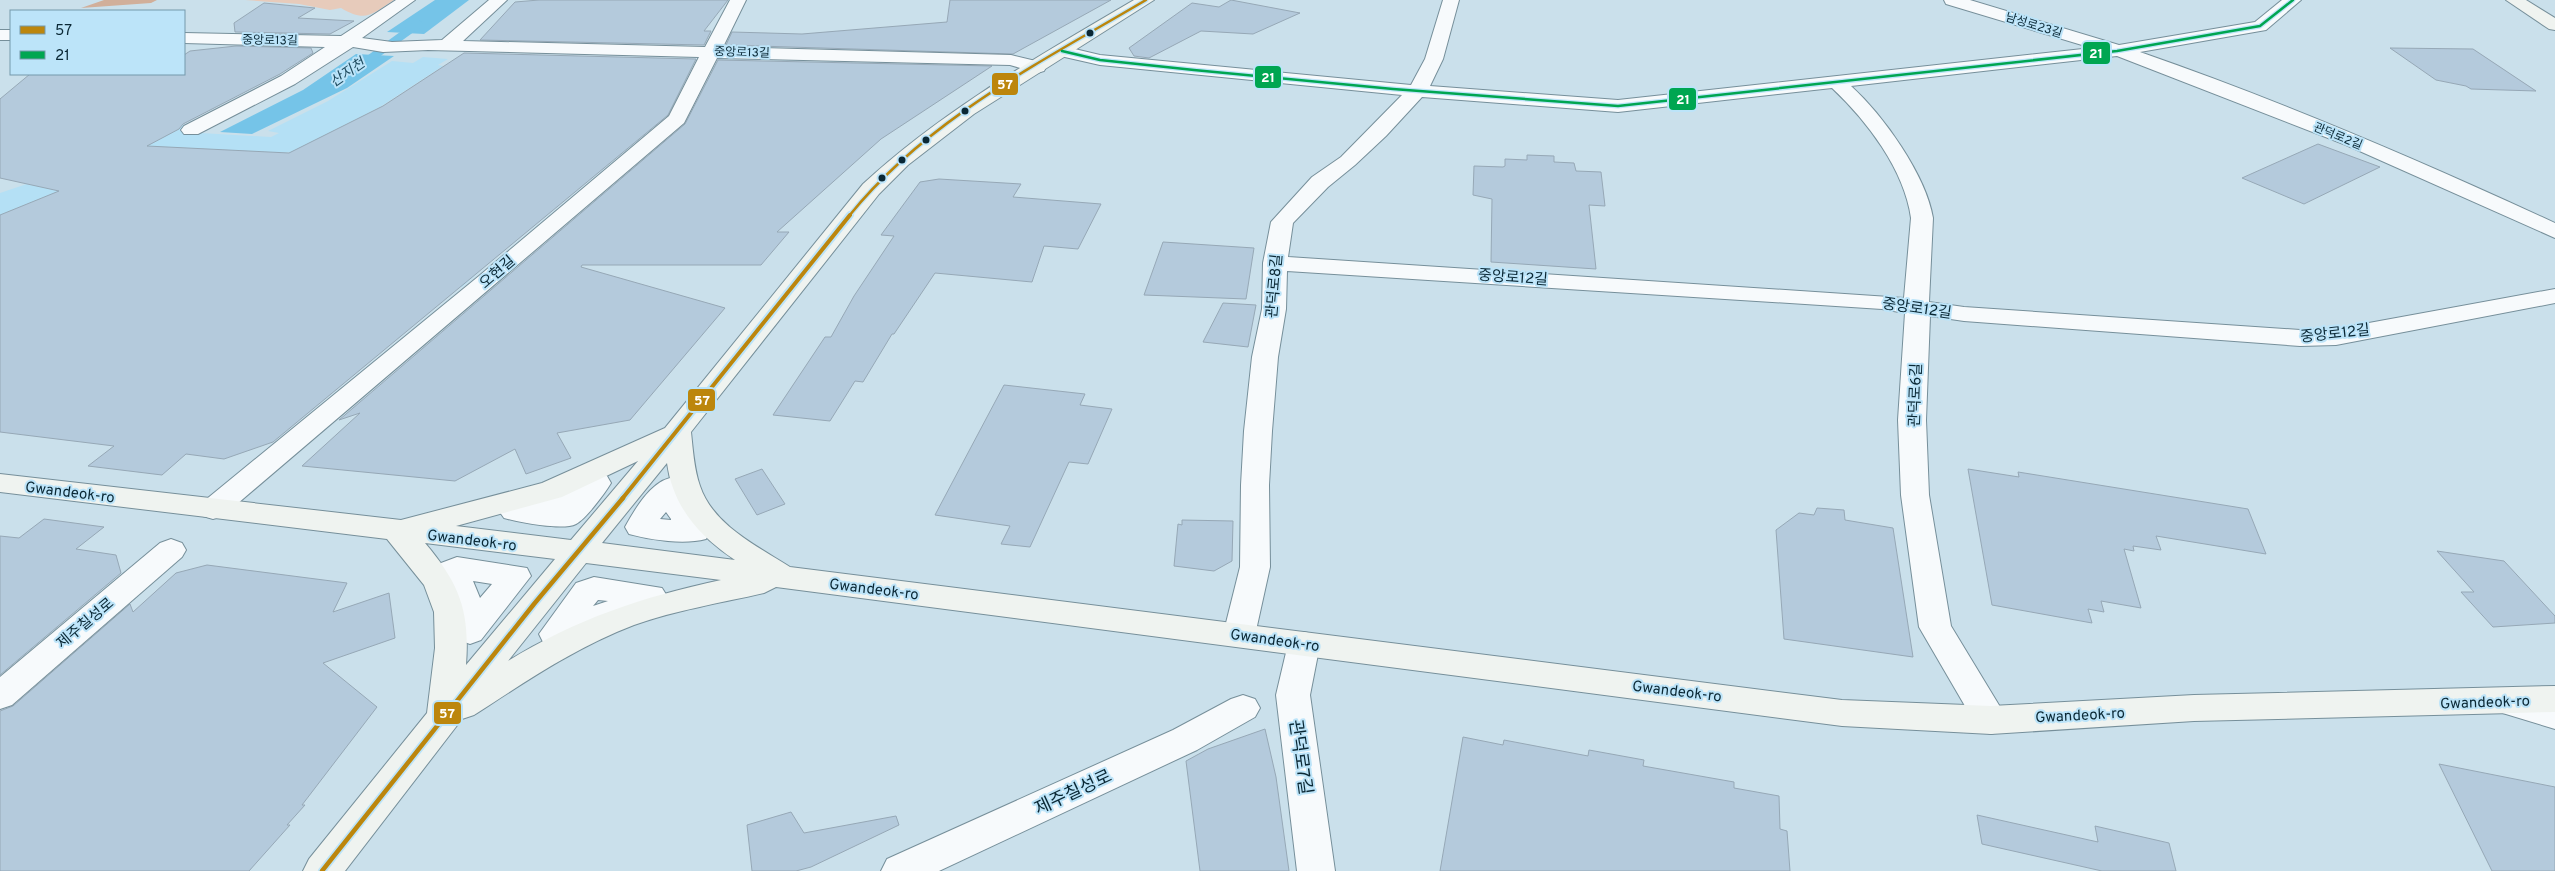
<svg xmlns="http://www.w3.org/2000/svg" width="2555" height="871" viewBox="0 0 2555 871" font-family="Overpass,'Noto Sans KR',sans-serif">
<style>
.built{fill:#b4e0f5}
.green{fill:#e7cbbb}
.forest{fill:#d1af9a}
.water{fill:#75c4e8}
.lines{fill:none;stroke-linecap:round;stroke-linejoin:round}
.stream{stroke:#75c4e8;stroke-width:8}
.building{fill:#b4cadc;stroke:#96a8b6}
.street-casing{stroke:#768f9a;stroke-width:2}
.secondary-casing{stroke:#768f9a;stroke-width:2}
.street{fill:#f7fafc;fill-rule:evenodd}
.secondary{fill:#eff3f0;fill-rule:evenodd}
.bus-1-far2-casing{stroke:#bce4f9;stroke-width:5}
.bus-1-far1-casing{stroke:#bce4f9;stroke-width:8}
.bus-1-casing{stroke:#bce4f9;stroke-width:8}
.bus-2-casing{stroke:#bce4f9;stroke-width:5}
.bus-1-far2{stroke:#bc860d;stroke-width:2.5}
.bus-1-far1{stroke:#bc860d;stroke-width:4}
.bus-1{stroke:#bc860d;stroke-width:4.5}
.bus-2{stroke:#00a651;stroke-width:2.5}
.bus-dot{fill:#0a2835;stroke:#bce4f9;stroke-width:2}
.labels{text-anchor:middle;stroke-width:4;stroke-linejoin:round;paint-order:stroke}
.far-street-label{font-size:12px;fill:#0a2835;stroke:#bce4f9}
.far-water-label{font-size:14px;font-style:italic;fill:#1d495d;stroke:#bce4f9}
.street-label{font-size:15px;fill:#0a2835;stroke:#bce4f9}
.near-street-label{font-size:18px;fill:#0a2835;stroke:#bce4f9}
.line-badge{stroke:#bce4f9;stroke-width:2}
.badge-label{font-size:14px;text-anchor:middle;font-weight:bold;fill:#fff}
</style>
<rect width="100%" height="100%" fill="#cae0eb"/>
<polygon class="built" points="423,57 448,59 438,65 443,66 380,107 310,143 655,122 657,125 299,157 288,152 242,172 374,259 479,272 462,287 326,267 88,180 0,215 0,193 146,144 164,128 184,125 216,110 184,132 271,137 279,133 268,131 328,101 392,61 413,63"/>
<path class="green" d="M245,0H394C372,14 366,23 341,8L330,10L299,4Z"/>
<polygon class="forest" points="104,0 157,0 151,3 81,8"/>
<g class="water">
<polygon points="435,0 469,0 424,34 387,32"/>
<polygon points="356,54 394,56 347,88 252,134 220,132 303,90"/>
</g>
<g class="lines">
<polyline class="stream" points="364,63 418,24"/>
</g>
<g class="building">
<polygon points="539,0 728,0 704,31 711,31 704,45 480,40 515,2"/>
<polygon points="950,0 1111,0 1013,54 726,45 732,32 802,34 947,22"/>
<polygon points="1231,0 1300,13 1253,34 1201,31 1149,58 1134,56 1129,48 1192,3 1219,7"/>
<polygon points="264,3 315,8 298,18 354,21 330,34 235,32 234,23"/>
<polygon points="236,46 311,48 313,53 280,74 183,124 179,129 147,146 289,153 383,106 464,53 696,59 668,115 273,442 224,459 186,454 162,475 88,466 114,446 0,432 0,215 59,191 0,178 0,99 30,74 184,74 184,55 190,51"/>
<polygon points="2390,48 2473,49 2536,91 2471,89 2466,86 2436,80"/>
<polygon points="718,60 992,66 881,139 777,232 789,232 761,265 582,265 581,267 725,308 630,420 557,433 571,458 526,474 515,449 455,481 302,466 360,413 339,420 685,124"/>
<polygon points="2318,144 2380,167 2304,204 2242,178"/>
<polygon points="1527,155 1554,156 1554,162 1574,163 1576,171 1601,172 1605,206 1589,205 1596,269 1491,262 1492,199 1473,195 1474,166 1503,167 1505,166 1505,159 1527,160"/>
<polygon points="939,179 1021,184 1013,197 1101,204 1078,249 1044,246 1032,282 935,273 894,334 892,334 863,382 855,381 830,421 773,415 825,337 831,337 854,296 894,236 881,235 920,182"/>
<polygon points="1163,242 1254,248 1246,299 1144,295"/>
<polygon points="1223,303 1256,305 1248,347 1203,342"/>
<polygon points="1004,385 1085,394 1080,405 1112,409 1088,464 1069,462 1030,547 1001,544 1010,526 935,515"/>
<polygon points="762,469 785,504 757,515 735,479"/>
<polygon points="1968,469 2019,477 2018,472 2248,509 2266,554 2156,536 2161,550 2133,546 2134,551 2124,549 2141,608 2101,601 2104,612 2088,609 2092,623 1992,605"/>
<polygon points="1817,508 1844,510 1845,520 1893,528 1913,657 1784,639 1776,530 1799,513 1814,515"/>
<polygon points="44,519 104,527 76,549 116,555 121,573 0,675 0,536 19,538"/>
<polygon points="1182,520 1233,521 1232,561 1214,571 1174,566 1178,524 1182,525"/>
<polygon points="2437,551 2504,561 2555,616 2555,623 2493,627 2461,592 2474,592"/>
<polygon points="207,565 347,583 333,612 389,593 395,638 323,663 377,707 302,805 305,805 287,825 290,825 249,871 0,871 0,711 13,706 130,604 133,612 176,573"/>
<polygon points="1265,729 1276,777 1289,871 1200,871 1186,761 1208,749"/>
<polygon points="1463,737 1503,745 1504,740 1588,756 1589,750 1644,760 1643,766 1734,782 1734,788 1779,796 1780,829 1787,831 1790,871 1440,871"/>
<polygon points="2439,764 2555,787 2555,871 2492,871"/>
<polygon points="791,812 804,833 896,816 899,825 811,867 796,871 752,871 747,825"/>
<polygon points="1977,815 2098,842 2095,826 2169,843 2176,871 2102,871 1982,844"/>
</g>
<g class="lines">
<defs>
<g id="street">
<polygon points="396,0 415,0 362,38 392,42 442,40 489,0 507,0 463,41 705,47 730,0 746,0 723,47 1011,55 1044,63 1046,67 1044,71 1037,73 1010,65 717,58 684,123 223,516 213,519 203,516 198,509 203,502 479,276 669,116 699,57 428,50 383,52 353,47 295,84 198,134 184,134 181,130 184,126 281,76 325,47 184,43 184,33 341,36"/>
<path d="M1443,0H1459L1443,59L1430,86L1618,100L2092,48L1946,4L1944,0H1970L2119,45L2255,22L2282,0H2301L2266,30L2140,52C2281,101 2419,160 2555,223V238L2346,145L2117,56L1851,86C1883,115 1926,175 1933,218L1929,302L1964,307L2300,330L2336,329L2555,289V303L2336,345L2300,346L1964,321L1930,316L1926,420L1929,495L1951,626L2008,720L2003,730L1991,734L1979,730L1919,627L1901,495L1898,420L1905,313L1882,309L1287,271L1286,309L1278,357L1272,431L1269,485L1270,567L1255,635L1250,643L1239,647L1228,643L1223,635L1240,567L1241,485L1244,431L1252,357L1262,309L1263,263L1271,222L1312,177L1341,157L1402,95L1100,65L1056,55L1053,51L1056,47L1062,46L1100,55L1411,85L1425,59ZM1832,88C1867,121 1904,169 1911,218L1904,298L1288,257L1293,223L1328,187L1355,165L1386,136L1422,97L1618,112Z"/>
<rect x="0" y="30" width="11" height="10"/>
<path d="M594,472L607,476L611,483C605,493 586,519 576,524C563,531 518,522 504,518L499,511L504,504Z"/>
<path d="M670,478L680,480L694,508L711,530L706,539C684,545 651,540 629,534L625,527C635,509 650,483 670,478ZM666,512L671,519V520L660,519Z"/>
<polygon points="171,539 182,543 186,550 182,557 12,705 0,709 0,677 160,543"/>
<path d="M457,557L527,568L531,576L481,640L470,644L459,640L452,630L448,593L437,571L441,563ZM473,581L492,584L480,598Z"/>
<path d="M594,577L662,588L667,596L659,608L613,623L567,646L556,649L545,646L539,634L576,583ZM598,600L608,601L593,606Z"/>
<polygon points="1304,632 1316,635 1320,644 1310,695 1335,871 1297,871 1276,695 1288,644 1292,635"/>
<polygon points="2508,689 2555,701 2555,729 2496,711 2491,702 2496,693"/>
<polygon points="1243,695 1255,699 1260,708 1255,717 1197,750 939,871 881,871 887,859 1173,730 1231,699"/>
</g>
<g id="secondary">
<path d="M1134,0H1154L974,114L908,165L879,194L691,432C693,450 694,469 700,486C713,525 757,546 790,567L1842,700L1991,706L2194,695L2555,686V712L2194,721L1991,734L1842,726L776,587L764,593C721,603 676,610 634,625C576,647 525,682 474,715L462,719L345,871H303L309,859L427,713L435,648L434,612L424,585L387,539L0,492V474L401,520L542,483L665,428L863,184C944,109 1039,56 1134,0ZM638,461L571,540L456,526L562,497ZM667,463C673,507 699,536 735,560L602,543ZM425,543L555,559L466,665C470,612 460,584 425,543ZM586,563L721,580C642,597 576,619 508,661Z"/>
<polygon points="2506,0 2526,0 2555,18 2555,30 2549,29"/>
</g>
</defs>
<use href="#street" class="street-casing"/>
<use href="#secondary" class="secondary-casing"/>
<use href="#street" class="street"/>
<use href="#secondary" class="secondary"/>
<defs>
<path id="bus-1-far2" d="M849,216C927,119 1041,62 1146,0"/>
<polyline id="bus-1-far1" points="622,499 850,215"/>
<polyline id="bus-1" points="322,871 534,604 623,498"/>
<polyline id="bus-2" points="1062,51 1100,60 1194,70 1393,89 1618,106 2117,51 2260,26 2293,0"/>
</defs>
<use href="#bus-1-far2" class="bus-1-far2-casing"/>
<use href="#bus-1-far1" class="bus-1-far1-casing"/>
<use href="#bus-1" class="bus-1-casing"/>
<use href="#bus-2" class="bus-2-casing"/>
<use href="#bus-1-far2" class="bus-1-far2"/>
<use href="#bus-1-far1" class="bus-1-far1"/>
<use href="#bus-1" class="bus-1"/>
<use href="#bus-2" class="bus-2"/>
</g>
<g class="bus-dot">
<circle cx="1090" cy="33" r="4.5"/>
<circle cx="965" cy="111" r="4.5"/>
<circle cx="926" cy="140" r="4.5"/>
<circle cx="902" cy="160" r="4.5"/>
<circle cx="882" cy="178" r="4.5"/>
</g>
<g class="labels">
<g class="far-street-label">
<text transform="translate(2034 25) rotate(17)" y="4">남성로23길</text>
<text transform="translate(270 40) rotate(1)" y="4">중앙로13길</text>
<text transform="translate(742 52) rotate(2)" y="4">중앙로13길</text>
<text transform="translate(2338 136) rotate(22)" y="4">관덕로2길</text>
</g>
<g class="far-water-label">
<text transform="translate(347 72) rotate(-35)" y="5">산지천</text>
</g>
<g class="street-label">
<text transform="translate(497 272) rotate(-41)" y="5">오현길</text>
<text transform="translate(1513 277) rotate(4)" y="5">중앙로12길</text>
<text transform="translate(1274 286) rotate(-85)" y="5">관덕로8길</text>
<text transform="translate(1917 308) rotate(8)" y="5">중앙로12길</text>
<text transform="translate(2335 333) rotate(-6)" y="5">중앙로12길</text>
<text transform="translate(1915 395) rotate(-88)" y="5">관덕로6길</text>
<text transform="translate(70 492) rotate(7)" y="5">Gwandeok-ro</text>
<text transform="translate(472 540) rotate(7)" y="5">Gwandeok-ro</text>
<text transform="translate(874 589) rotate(7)" y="5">Gwandeok-ro</text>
<text transform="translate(85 623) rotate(-40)" y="5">제주칠성로</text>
<text transform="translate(1275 640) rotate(8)" y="5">Gwandeok-ro</text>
<text transform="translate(1677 691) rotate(7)" y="5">Gwandeok-ro</text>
<text transform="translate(2485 702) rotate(-2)" y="5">Gwandeok-ro</text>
<text transform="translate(2080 715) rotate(-3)" y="5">Gwandeok-ro</text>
</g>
<g class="near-street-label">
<text transform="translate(1301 757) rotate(82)" y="6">관덕로7길</text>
<text transform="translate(1073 792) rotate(-25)" y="6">제주칠성로</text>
</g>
</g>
<g class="line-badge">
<rect x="2082" y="41" width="29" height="24" rx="5" fill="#00a651"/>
<rect x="1254" y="65" width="28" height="24" rx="5" fill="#00a651"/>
<rect x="991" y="72" width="28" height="24" rx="5" fill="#bc860d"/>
<rect x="1668" y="87" width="29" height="24" rx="5" fill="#00a651"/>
<rect x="687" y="388" width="29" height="24" rx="5" fill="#bc860d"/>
<rect x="433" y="701" width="29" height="24" rx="5" fill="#bc860d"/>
</g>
<g class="badge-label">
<text x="2096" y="58">21</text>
<text x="1268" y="82">21</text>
<text x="1005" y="89">57</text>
<text x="1683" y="104">21</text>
<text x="702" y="405">57</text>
<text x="447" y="718">57</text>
</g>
<rect x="10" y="10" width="175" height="65" fill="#bce4f9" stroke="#7599ab"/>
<rect x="20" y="26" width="25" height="8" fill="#bc860d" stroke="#7599ab"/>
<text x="55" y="35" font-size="15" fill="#0a2835">57</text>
<rect x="20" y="51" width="25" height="8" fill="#00a651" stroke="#7599ab"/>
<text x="55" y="60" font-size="15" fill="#0a2835">21</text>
</svg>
